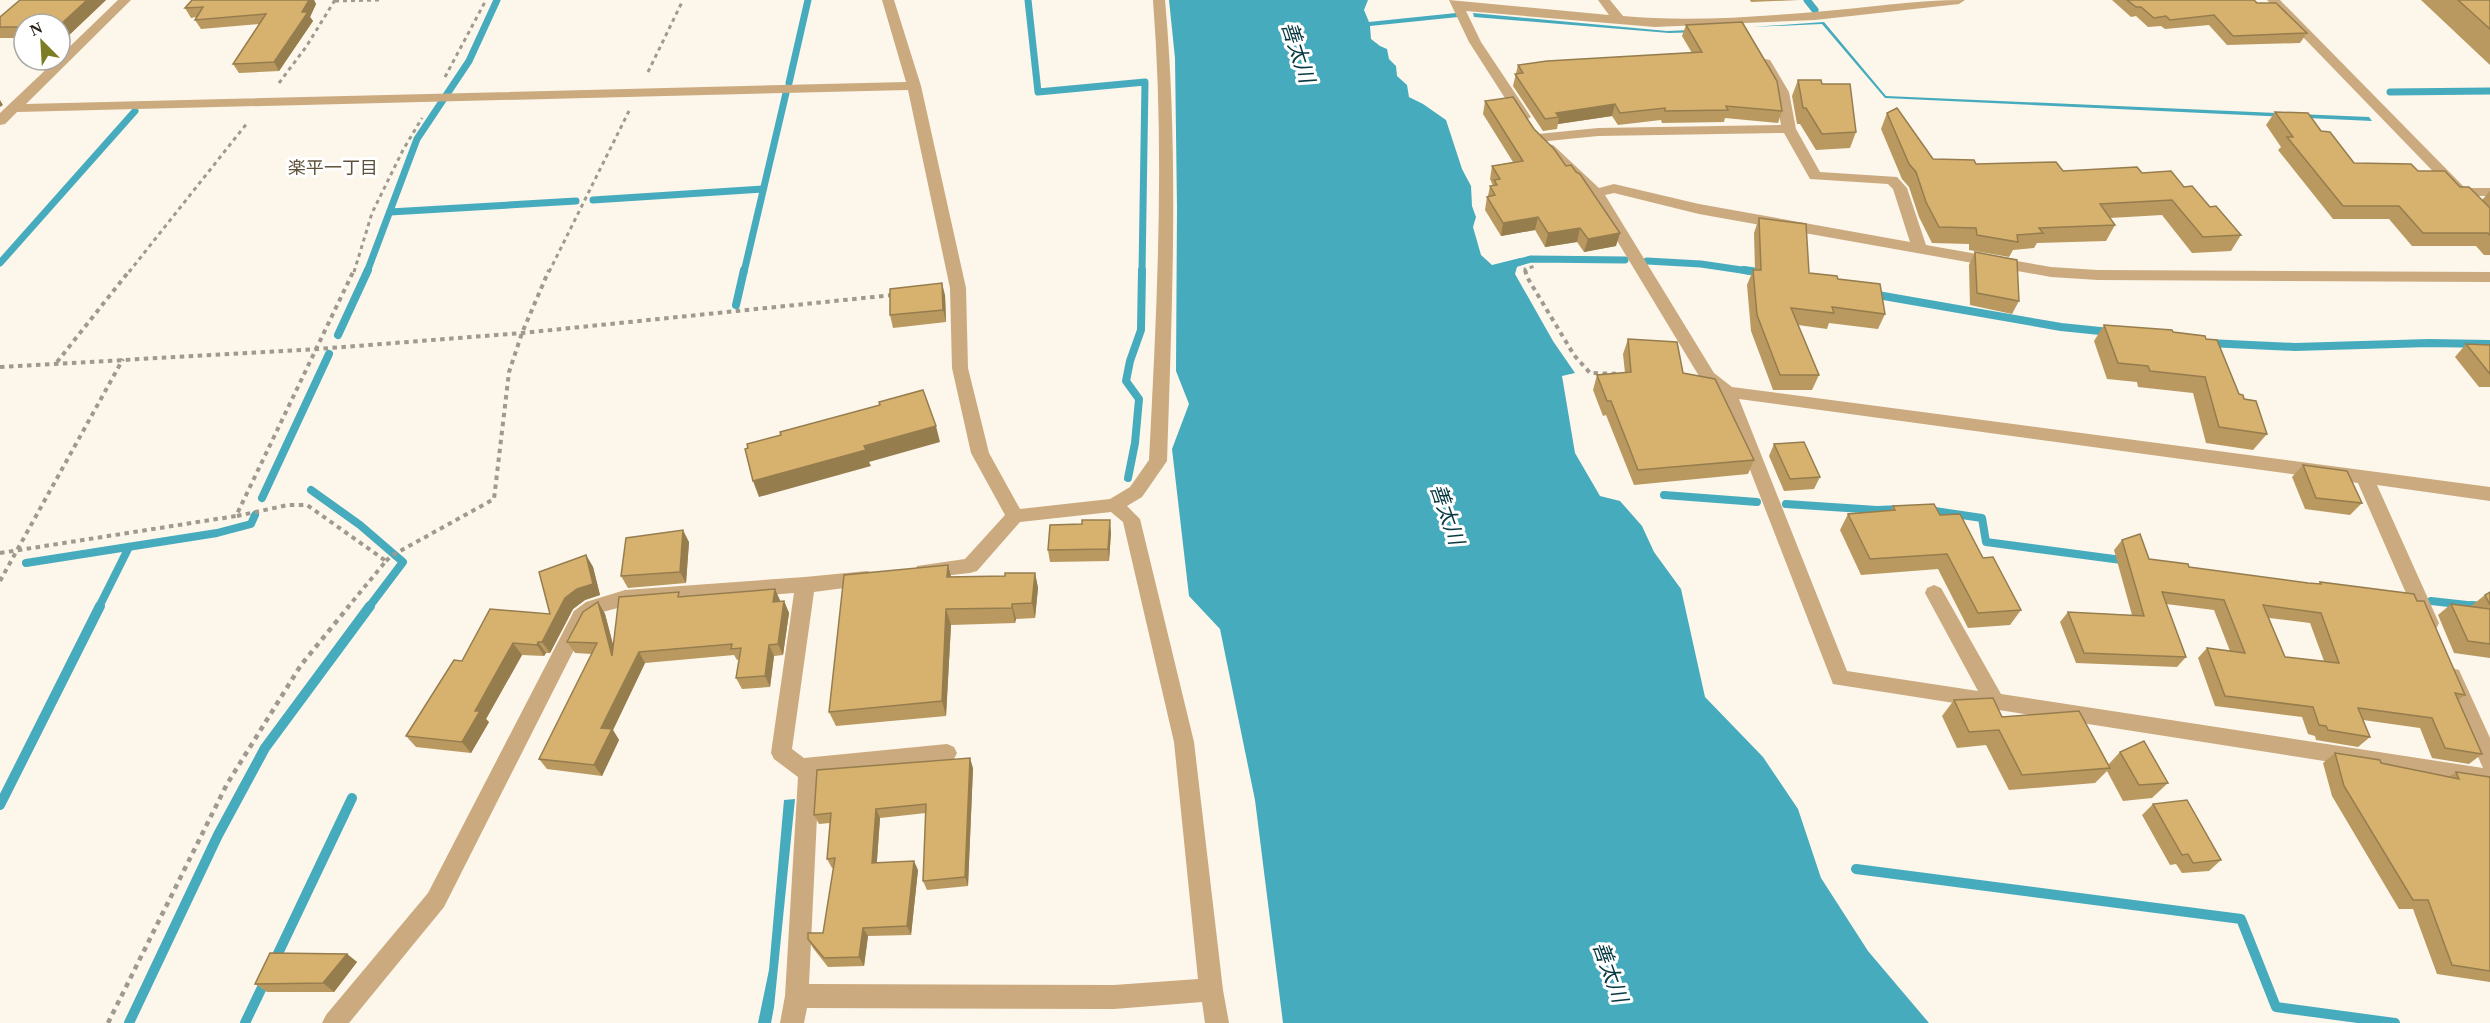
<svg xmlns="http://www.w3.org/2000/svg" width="2490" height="1023" viewBox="0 0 2490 1023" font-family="'Times New Roman','Noto Sans JP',serif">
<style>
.water{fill:#46abbd}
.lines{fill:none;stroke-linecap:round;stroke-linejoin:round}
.stream-far2{stroke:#46abbd;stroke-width:7}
.stream-far1{stroke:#46abbd;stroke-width:8}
.stream{stroke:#46abbd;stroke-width:10}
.path-far2{stroke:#9f998f;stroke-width:3;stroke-dasharray:4 4;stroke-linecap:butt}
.path-far1{stroke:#9f998f;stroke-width:4;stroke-dasharray:4.5 4.5;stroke-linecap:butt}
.path{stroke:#9f998f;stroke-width:4.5;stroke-dasharray:5 5;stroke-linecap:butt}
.minor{fill:#caaa7e;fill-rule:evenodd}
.wall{fill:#b9995f;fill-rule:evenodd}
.shaded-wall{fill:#967d4e}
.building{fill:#d7b26f;stroke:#967d4e;stroke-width:1.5;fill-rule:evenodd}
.labels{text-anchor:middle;stroke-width:6;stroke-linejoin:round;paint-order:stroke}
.far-neighbourhood-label{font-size:18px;fill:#5f5139;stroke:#fff}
.water-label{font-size:21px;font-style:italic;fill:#083841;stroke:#fff}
</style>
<rect width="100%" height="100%" fill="#fcf6eb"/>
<g class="water">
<polygon points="1169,0 1368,0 1364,10 1369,22 1456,13 1458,17 1370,26 1371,39 1380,46 1387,49 1389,59 1396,66 1397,76 1407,85 1409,97 1423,104 1446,120 1462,169 1471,186 1472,206 1476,217 1473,227 1481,255 1492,265 1520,258 1531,258 1532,261 1517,267 1515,274 1553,341 1575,373 1562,376 1575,453 1600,496 1620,501 1642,526 1654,552 1681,589 1705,697 1763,757 1798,809 1821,878 1868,951 1929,1023 1283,1023 1255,800 1220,629 1189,596 1172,449 1189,404 1176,371 1177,208 1175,58"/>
<polygon points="1473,13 1667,31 1738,28 1739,31 1669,33 1474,17"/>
<polygon points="1824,22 1886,96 2369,117 2372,121 1885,98 1822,24 1752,27"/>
<polygon points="795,799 774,1007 771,1023 758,1023 769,970 784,800"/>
</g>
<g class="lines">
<g class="stream-far2">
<polyline points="1028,0 1038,92 1145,82 1142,272"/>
<polyline points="1807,0 1815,10"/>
<polyline points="789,83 808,0"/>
<polyline points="2390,92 2490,91"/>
<polyline points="593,200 763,189"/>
<polyline points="390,212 576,201"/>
<polyline points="1647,261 1701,264 1755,272"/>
<polyline points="1520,262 1531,259 1625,260"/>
<polyline points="0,263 135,111"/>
<polyline points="367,272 417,139 469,61 497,0"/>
<polyline points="744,272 786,93"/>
</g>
<g class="stream-far1">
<polyline points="1744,270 1765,273"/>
<polyline points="1872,294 2061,327 2110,332"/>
<polyline points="736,305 744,270"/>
<polyline points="338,335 368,270"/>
<polyline points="2208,343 2295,347 2429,343 2490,344"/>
<polyline points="1128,478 1135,443 1139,399 1126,381 1130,361 1141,330 1142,270"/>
<polyline points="311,490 360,525 403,562 369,607"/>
<polyline points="1664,495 1757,502"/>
<polyline points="262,498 329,354"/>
<polyline points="1786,504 1877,510 1902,509"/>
<polyline points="1928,510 1982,518 1986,542 2129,561"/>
<polyline points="26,563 217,533 251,524 255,515"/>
<polyline points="2431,601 2485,607"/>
<polyline points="99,607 129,547"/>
</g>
<g class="stream">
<polyline points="2472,606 2490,608"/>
<polyline points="0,805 100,606"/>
<polyline points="1856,869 2241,919 2276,1007 2395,1023"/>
<polyline points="273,964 352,798"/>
<polyline points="129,1023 218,835 265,748 370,606"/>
<polyline points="245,1023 266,979"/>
</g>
<g class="path-far2">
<polyline points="335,1 379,0"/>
<polyline points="648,72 683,0"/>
<polyline points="445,77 486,0"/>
<polyline points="279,83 306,47 335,0"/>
<polyline points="129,272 248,122"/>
<polyline points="354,272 372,213 403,150 422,118"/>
<polyline points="549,272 629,111"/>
<polyline points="1526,272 1525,269 1535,266"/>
</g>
<g class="path-far1">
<polyline points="1525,270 1527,277 1574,355 1590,373 1621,374"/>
<polyline points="57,362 130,270"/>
<polyline points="0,367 318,349 522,333 893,295"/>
<polyline points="237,516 288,505 307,505 386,561 348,607"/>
<polyline points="0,553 236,516 354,270"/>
<polyline points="386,561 391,556 494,499 509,372 522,333 549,270"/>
<polyline points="0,581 123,359"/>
</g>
<polyline class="path" points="108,1023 227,784 301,665 349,606"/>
<g class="minor">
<path d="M118,0H131L26,104L906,82L882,0H894L921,86L966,288L968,368L989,453L1020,509L1110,499L1130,487L1149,460C1157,306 1165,154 1153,0H1165C1179,154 1172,307 1167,461L1142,497L1127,506L1140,519L1194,742L1223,990L1229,1023H1205L1202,1002L1114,1009L807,1008L804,1023H780L785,996L798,777L774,759L771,753L794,593L625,606L599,613L588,622L444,907L349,1023H322L326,1015L428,893L574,611L586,602L625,590L805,577L867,571L874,573L876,578L874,583L867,585L814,592L792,749L804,758L947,744L954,747L957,753L954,759L947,762L819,775L809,984L1114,985L1198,979L1174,742L1123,522L1111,512L1020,522L977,571L970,573L924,578L917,576L915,571L917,566L965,559L1005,515L971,453L952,368L950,288L908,90L17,112L5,124L0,125V113L56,60H60V56Z"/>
<path d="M1449,0L1609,15L1598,0H1610L1623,16C1685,22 1752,17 1815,12C1865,8 1914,0 1965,0L1959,4L1815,20L1655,27L1466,11L1481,42L1531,117L1524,121L1519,120L1469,42Z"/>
<polygon points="2267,0 2280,0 2465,188 2490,188 2490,196 2473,196 2490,213 2490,227 2485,225"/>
<polygon points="1765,59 1770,60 1789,92 1796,129 1820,172 1897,177 1907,188 1926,245 2051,267 2098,270 2490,272 2490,282 2098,280 2051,277 1699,214 1614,193 1605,195 1714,373 1732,387 2490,487 2490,501 2377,485 2439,623 2436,629 2429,631 2422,629 2419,623 2358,483 1739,399 1847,671 1978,691 1925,593 1927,588 1934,585 1941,588 2001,694 2483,768 2442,676 2445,670 2452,668 2459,670 2490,738 2490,787 1833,684 1721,395 1702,381 1590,196 1541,148 1548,144 1553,145 1599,188 1614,184 1699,204 1910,242 1893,189 1888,184 1810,179 1784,133 1598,136 1538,142 1531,138 1538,134 1598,128 1781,125 1775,92 1758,63"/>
</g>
</g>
<g class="wall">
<polygon points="106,0 66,38 60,38 60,24 24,24 24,38 0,38 0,17"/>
<polygon points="192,0 314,0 316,4 310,17 313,21 279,71 239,73 233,64 259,24 201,29 195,20 196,17 191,18 185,8"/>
<polygon points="1750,0 1799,0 1751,2"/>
<polygon points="2112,0 2254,0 2257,3 2307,33 2300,43 2227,45 2209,25 2165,29 2161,26 2148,27 2136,16 2131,17"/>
<polygon points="2421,0 2490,0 2490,65"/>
<polygon points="1686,25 1782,111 1778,123 1725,118 1724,122 1662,123 1661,120 1618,125 1612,116 1558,124 1557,129 1543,131 1513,86 1518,65 1692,53 1682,36"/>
<polygon points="1798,80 1822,84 1856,132 1850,148 1816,150 1800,124 1797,124 1792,96"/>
<polygon points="1485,101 1534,129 1616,246 1584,252 1577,242 1545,247 1535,230 1501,236 1485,210 1487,197 1488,196 1490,186 1493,186 1490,179 1492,166 1513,162 1483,114"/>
<polygon points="2275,112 2321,131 2354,163 2418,171 2460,187 2482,200 2490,191 2490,255 2484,255 2476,246 2412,246 2389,219 2333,219 2278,150 2281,147 2266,125"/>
<polygon points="1887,113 1933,159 1976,164 2063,171 2142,173 2184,187 2210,207 2241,235 2231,251 2192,253 2162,215 2110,218 2115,225 2106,241 2037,243 2034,248 2013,250 2009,257 1969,250 1969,244 1932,243 1919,217 1909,187 1902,179 1881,129"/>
<polygon points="1759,218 1809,273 1838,279 1885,314 1878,329 1829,323 1827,329 1798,325 1819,375 1812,390 1773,390 1751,331 1747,285 1753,270 1755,270 1754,233"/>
<polygon points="1975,252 2019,301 2012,314 1970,305 1969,265"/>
<polygon points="945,295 946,322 893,328 890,315"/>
<polygon points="2104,325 2173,332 2244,399 2267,434 2253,450 2206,443 2193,393 2138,387 2137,382 2107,379 2094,341"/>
<polygon points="1628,339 1683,373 1754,460 1748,474 1634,485 1606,415 1603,416 1593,390 1597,375 1625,373 1623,354"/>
<polygon points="2466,344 2490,345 2490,387 2479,387 2455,357"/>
<polygon points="1774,444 1820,477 1814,489 1784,491 1769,456"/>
<polygon points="2303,465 2362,503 2350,515 2305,509 2292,477"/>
<polygon points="1893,506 1940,515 1983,558 2021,610 2010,625 1968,628 1938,569 1861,575 1840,530 1848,514 1891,511"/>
<polygon points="1111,532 1109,561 1050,562 1048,550"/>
<path d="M2122,540L2149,559L2189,567L2308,583L2318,584L2320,582L2465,695L2458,700L2482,754L2469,764L2432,758L2420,728L2363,720L2370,737L2358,747L2316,740L2315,736L2308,734L2302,717L2215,706L2198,658L2207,648L2230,651L2214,610L2166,604L2186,657L2177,667L2076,663L2060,622L2068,612L2132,615L2114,550ZM2269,618L2310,623L2324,661L2285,657Z"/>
<polygon points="689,542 686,583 628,588 621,576"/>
<polygon points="586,555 593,567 600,595 585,600 573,609 550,653 546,653 544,656 522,655 486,719 489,722 471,753 416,747 406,736 462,661 550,614"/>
<polygon points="1035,573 1038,588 1035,618 1016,619 1015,623 951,625 946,716 836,726 829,712 951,577 1005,576"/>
<polygon points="2490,592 2490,658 2454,653 2438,615 2451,604 2471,606 2485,595"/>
<polygon points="681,597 780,600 779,602 784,601 789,613 783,655 774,656 770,687 742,689 736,678 740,659 737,660 734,655 645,663 613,730 619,740 602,776 547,769 539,759 592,654 575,653 567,642 598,602 605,614 613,645"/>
<polygon points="1954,700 2002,717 2108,765 2120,752 2168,783 2152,798 2123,801 2107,771 2095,783 2009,790 1986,745 1957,748 1942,716"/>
<polygon points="2335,753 2449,777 2456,772 2490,777 2490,982 2437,974 2413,909 2399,909 2332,796 2323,763"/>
<polygon points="973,768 968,886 927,890 923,881 926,813 880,818 877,862 918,870 911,935 868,936 864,966 828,967 813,948 808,939 823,933 834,868 832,868 827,859 830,823 819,824 814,815"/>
<polygon points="2153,804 2221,860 2209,871 2182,873 2176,864 2170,865 2142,815"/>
<polygon points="347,954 357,962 334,992 267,992 255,984"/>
</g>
<g class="shaded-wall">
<polygon points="87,0 106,0 66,38 60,30 60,25"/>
<polygon points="309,0 314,0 316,4 310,17 313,21 279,71 274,62"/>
<polygon points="0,100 3,105 0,107"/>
<polygon points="1615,104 1612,116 1558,124 1559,117 1556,113"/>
<polygon points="1538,217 1535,230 1501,236 1503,223"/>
<polygon points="1580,228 1577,242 1545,247 1548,233"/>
<polygon points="1620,233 1616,246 1584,252 1588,239"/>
<polygon points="942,283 945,295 946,322 943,310"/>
<polygon points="936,426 940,442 869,462 871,466 759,497 753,481 864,446"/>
<polygon points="1110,520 1111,532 1109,561 1108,549"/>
<polygon points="683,530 689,542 686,583 680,572"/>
<polygon points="586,555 593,567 600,595 585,600 573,609 550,653 542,642 565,598 577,589"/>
<polygon points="948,565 952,580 947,577"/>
<polygon points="1035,573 1038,588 1035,618 1032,603"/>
<polygon points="775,589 780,600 778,614 773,602"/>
<polygon points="784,601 789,613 783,655 778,644"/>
<polygon points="598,602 605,614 619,667 612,656"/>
<polygon points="1012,604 1016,619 1015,623 1012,608"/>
<polygon points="946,609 951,625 946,716 942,701"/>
<polygon points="538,642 546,653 544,656 537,645"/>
<polygon points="513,643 522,655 486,719 489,722 471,753 462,742 475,711"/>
<polygon points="769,645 774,656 770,687 765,676"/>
<polygon points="639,652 645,663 613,730 619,740 602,776 594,765 601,728"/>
<polygon points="970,758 973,768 968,886 965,877"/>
<polygon points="876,809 880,818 876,872 872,863"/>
<polygon points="914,861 918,870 911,935 907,926"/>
<polygon points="863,928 868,936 864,966 859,957"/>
<polygon points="347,954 357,962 334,992 323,983"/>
</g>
<g class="building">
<polygon points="20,0 87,0 60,25 60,24 24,24 24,27 0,27 0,17"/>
<polygon points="192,0 309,0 302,12 308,12 274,62 233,64 266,14 195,20 203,7 185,8"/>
<polygon points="2127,0 2254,0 2257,3 2276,3 2307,33 2233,36 2214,15 2170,20 2166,16 2154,18 2141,7 2136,7"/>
<polygon points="2458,0 2490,0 2490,29"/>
<polygon points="1742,22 1777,81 1782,111 1726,106 1728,110 1665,111 1665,108 1620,113 1615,104 1556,113 1559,117 1545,119 1515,74 1523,73 1518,65 1547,61 1702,52 1686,25"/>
<polygon points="1798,80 1821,80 1822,84 1850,84 1856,132 1822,134 1806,108 1803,108"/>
<polygon points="1513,97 1534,129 1554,149 1566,166 1571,165 1576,172 1580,174 1620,233 1588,239 1580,228 1548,233 1538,217 1503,223 1487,197 1495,195 1490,186 1497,185 1494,180 1500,179 1492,166 1523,161 1485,101"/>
<polygon points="1897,108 1933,159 1974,160 1976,164 2056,162 2063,171 2137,167 2142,173 2171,171 2184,187 2192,186 2210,207 2216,206 2241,235 2203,237 2172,200 2100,204 2115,225 2039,228 2043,233 2017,235 2018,242 1977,235 1976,228 1939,227 1926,202 1916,172 1909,164 1887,113"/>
<polygon points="2275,112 2308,113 2321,131 2330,132 2354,163 2411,164 2418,171 2445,171 2460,187 2469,187 2490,208 2490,235 2488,233 2423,233 2399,206 2343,206 2287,137 2293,137"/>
<polygon points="1759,218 1806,224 1809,273 1837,276 1838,279 1880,284 1885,314 1832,307 1834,313 1791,308 1819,375 1780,375 1757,315 1753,270 1761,270"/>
<polygon points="1975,252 2017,260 2019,301 1977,293"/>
<polygon points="942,283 943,310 890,315 890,289"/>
<polygon points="2104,325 2172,330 2173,332 2205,336 2206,339 2217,340 2239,394 2243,395 2244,399 2256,401 2267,434 2219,427 2205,377 2150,371 2148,366 2118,363"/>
<polygon points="1628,339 1677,342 1683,373 1715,379 1754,460 1638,470 1611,401 1607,401 1597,375 1631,372"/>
<polygon points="2466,344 2490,345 2490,374"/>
<polygon points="923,390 936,426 864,446 866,450 753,481 745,449 748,448 747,444 781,435 780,432 880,405 879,402"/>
<polygon points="1804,442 1820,477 1790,479 1774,444"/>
<polygon points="2303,465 2347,471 2362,503 2316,498"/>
<polygon points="1934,504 1940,515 1960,514 1983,558 1993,557 2021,610 1978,613 1947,554 1870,559 1848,514 1895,510 1893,506"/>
<polygon points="1082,520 1110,520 1108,549 1048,550 1050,525 1082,524"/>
<polygon points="683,530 680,572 621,576 626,538"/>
<path d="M2140,534L2149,559L2188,564L2189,567L2308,583L2321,584L2320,582L2414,594L2417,601H2424L2465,695L2455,693L2482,754L2445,748L2432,718L2358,708L2370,737L2328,730L2326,726L2319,725L2313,707L2225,696L2207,648L2245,653L2224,600L2162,592L2186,657L2084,653L2068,612L2144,616L2122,540ZM2263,605L2321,613L2339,663L2285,657Z"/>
<polygon points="586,555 593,584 577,589 565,598 542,642 538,642 537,645 513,643 475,711 480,711 462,742 406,736 454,660 462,661 490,609 550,614 539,572"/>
<polygon points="948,565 947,577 1005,576 1005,573 1035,573 1032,603 1012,604 1012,608 946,609 942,701 829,712 844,575"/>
<polygon points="775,589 773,602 784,601 778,644 769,645 765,676 736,678 741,648 731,649 732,644 639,652 601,728 612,729 594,765 539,759 597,643 567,642 583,612 598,602 612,656 619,597 679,592 678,597"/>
<polygon points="2490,592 2490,605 2485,595"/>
<polygon points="2451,604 2490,609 2490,644 2468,641"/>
<polygon points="1993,698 2002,717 2079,711 2110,768 2022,775 1999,730 1969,732 1954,700"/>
<polygon points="2144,741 2168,783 2139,785 2120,752"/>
<polygon points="2335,753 2380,760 2381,763 2459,779 2456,772 2490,777 2490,971 2452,965 2428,900 2413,900 2344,786"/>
<polygon points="970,758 965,877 923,881 926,804 876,809 872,863 914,861 907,926 863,928 859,957 824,958 808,939 808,933 823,933 835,858 827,859 831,813 814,815 817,770"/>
<polygon points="2187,800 2221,860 2193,863 2188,854 2182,855 2153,804"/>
<polygon points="270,953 347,954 323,983 255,984"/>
</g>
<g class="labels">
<g class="far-neighbourhood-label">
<text x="333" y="174">楽平一丁目</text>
</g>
<g class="water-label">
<text transform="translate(1298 52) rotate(72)" y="7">善太川</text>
<text transform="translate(1447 514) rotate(71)" y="7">善太川</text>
<text transform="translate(1610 972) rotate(70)" y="7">善太川</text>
</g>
</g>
<g transform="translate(42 42) rotate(336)"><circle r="28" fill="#ffffff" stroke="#a9a7a3" stroke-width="1.5"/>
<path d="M0-4.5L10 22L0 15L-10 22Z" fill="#7c7d25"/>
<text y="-9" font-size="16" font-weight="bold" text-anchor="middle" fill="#282218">N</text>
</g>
</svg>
